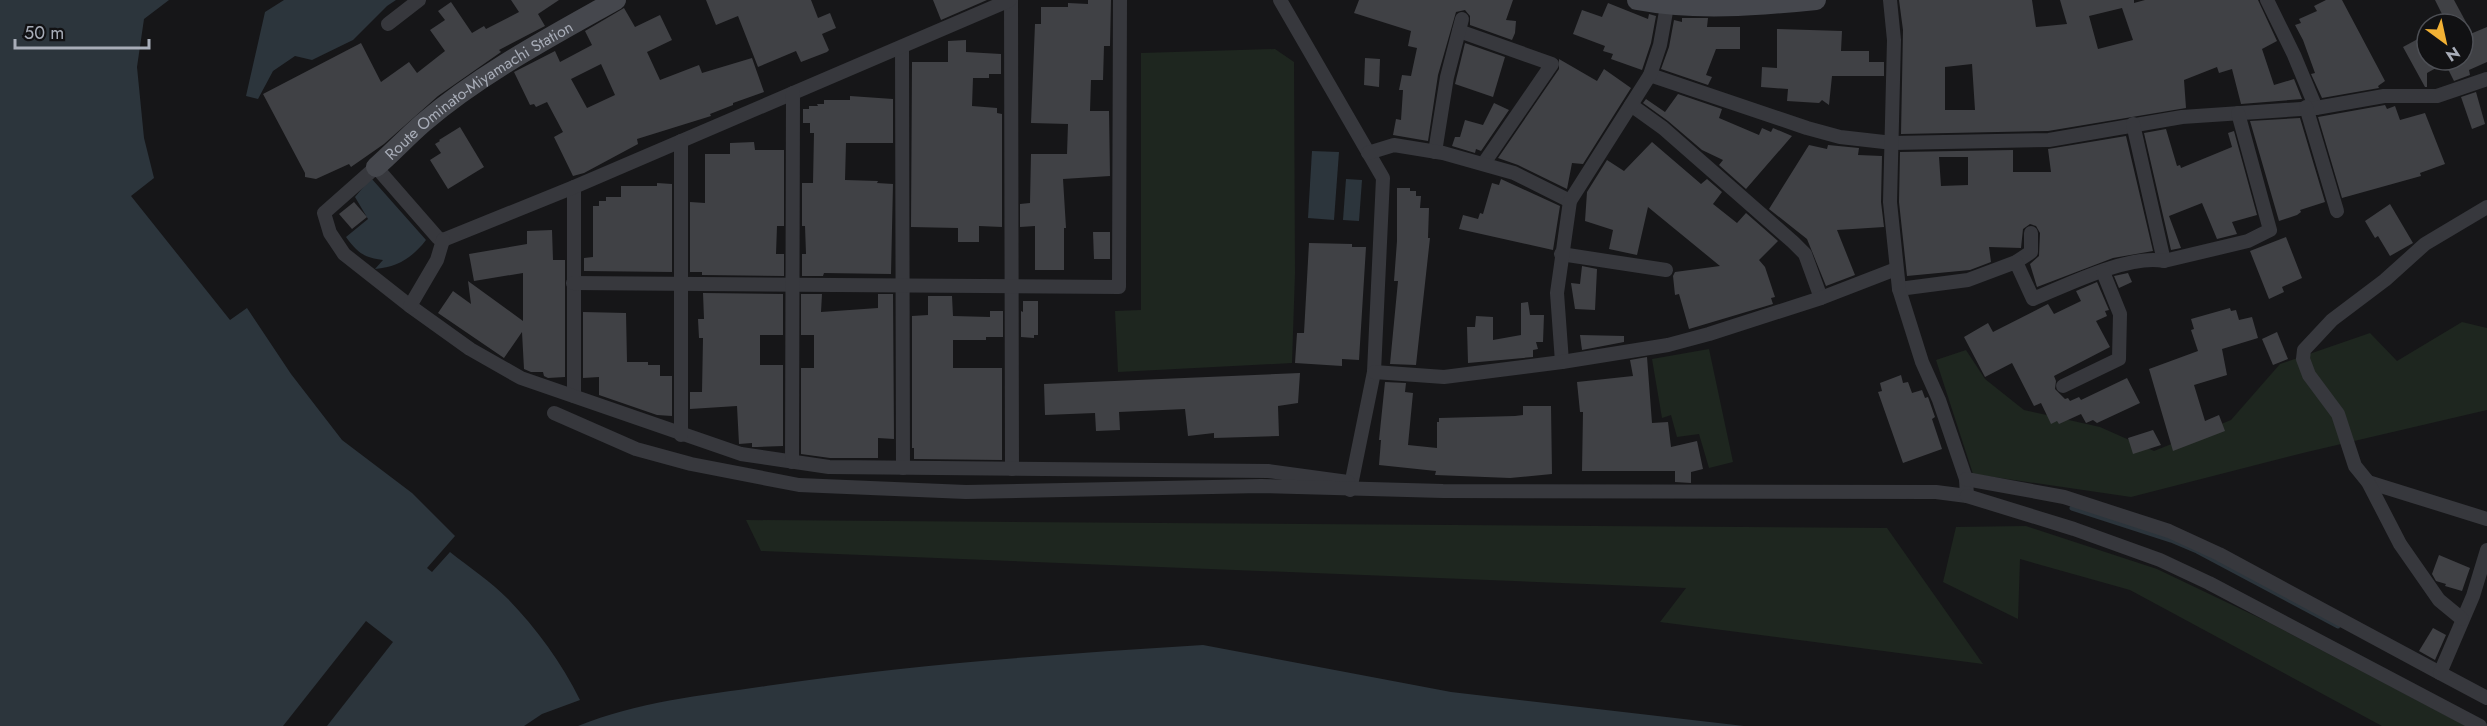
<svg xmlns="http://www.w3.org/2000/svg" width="2487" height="726" viewBox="0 0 2487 726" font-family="Jost,sans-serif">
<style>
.green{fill:#1e261f}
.water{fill:#2c353c}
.pier{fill:#161618}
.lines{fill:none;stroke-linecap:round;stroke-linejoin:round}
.stream{stroke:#2c353c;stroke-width:5}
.building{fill:#404145;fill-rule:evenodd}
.street{stroke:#37383d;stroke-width:14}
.secondary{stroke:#45474d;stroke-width:20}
.labels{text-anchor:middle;stroke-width:4.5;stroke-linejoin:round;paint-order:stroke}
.street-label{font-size:16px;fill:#a8adb8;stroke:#111113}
</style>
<rect width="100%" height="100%" fill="#161618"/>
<g class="green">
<polygon points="1275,49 1294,62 1295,273 1292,363 1118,372 1115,311 1141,310 1141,53"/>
<polygon points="2462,322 2487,328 2487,410 2307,452 2131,497 1973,474 1936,360 1966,350 1985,379 2024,410 2100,427 2154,451 2231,420 2280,364 2370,333 2397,361"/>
<polygon points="1709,349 1733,462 1709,468 1699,434 1677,437 1671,415 1662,418 1652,359"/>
<polygon points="746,520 1887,528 1983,664 1660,622 1686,588 761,551"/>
<polygon points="2026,526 2157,569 2270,623 2466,726 2382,726 2130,590 2020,559 2018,619 1943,582 1956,527"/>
</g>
<g class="water">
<path d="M0,0H169L144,19L137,67L144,138L154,178L131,196L230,320L247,308L291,374L342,440L412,493L455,536L427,568L432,572L450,552C469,567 491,582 508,599C536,628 562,663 580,700L542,714L524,726H0Z"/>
<polygon points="284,0 396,0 387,6 353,40 312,60 295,56 273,71 258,99 246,96 265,12"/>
<polygon points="1312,151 1339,152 1334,220 1308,218"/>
<path d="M371,178L426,240C412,258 398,267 375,269L383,260C364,258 357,252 346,237L368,219L355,197Z"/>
<polygon points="1346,179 1362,180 1359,221 1343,220"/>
<path d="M1203,645L1451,692L1744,726H578C640,701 707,695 773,685C916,664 1059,654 1203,645Z"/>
</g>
<polygon class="pier" points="366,621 393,642 327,726 283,726"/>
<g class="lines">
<polyline class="stream" points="2072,508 2171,540 2197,551 2338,626"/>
</g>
<g class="building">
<polygon points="511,0 559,0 538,14 545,26 499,50 501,52 438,96 384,144 351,167 349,164 316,179 305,177 305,173 263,94 361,43 381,82 409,62 417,73 445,51 430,30 445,20 438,11 451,2 472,33 484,26 486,29 519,12"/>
<polygon points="706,0 811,0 818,18 830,13 836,28 822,34 829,50 827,52 801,62 796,51 758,67 738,16 716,25"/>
<polygon points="933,0 987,0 941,20"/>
<polygon points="1088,0 1111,0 1110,46 1104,46 1103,80 1091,80 1090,111 1109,111 1110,176 1063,179 1066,228 1064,228 1064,270 1035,270 1035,226 1020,227 1020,204 1030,203 1031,154 1067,154 1068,124 1031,123 1035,24 1041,24 1041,7 1068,7 1068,3 1088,4"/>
<polygon points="1359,0 1513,0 1506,20 1516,21 1515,33 1512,40 1470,25 1470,16 1465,10 1456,12 1438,75 1428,141 1393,135 1396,119 1401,120 1403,90 1399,90 1402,75 1411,76 1417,48 1408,46 1411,31 1354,13"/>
<path d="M1899,0H2032L2036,27L2067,24L2060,0H2134V3L2145,0H2258L2277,41L2262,49L2274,85L2294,79L2302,99L2241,104L2232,69L2219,73L2217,67L2184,80L2186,108L2048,131L1901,134L1903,30ZM2122,8L2133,40L2098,49L2089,16ZM1972,64L1975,110H1945V67Z"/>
<polygon points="2326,0 2342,0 2385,81 2378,86 2379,88 2322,98 2311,74 2315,73 2303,40 2295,25 2301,23 2299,19 2317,11 2314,6"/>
<polygon points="2435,0 2454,0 2467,24 2447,24"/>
<polygon points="1608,3 1648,19 1649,14 1656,16 1651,43 1642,70 1611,59 1613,54 1603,51 1605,46 1573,34 1582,10 1602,17"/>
<path d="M624,8L635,27L660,15L672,40L647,52L660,80L699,65L702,73L752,58L764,92L733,103V105L710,114L711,116L637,139L638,144L584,173L573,176L554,137L563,132L547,102L536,107L534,104L530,105L514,72L555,51L560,62L592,45L585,31ZM601,64L615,95L587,108L571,79Z"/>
<polygon points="1682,18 1708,18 1707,27 1740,27 1740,49 1716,49 1706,75 1712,77 1708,85 1661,69 1669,47 1674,20 1682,22"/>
<polygon points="2487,27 2487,62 2469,70 2470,75 2454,81 2445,63 2427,73 2427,87 2425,87 2403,47 2427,34 2427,60 2463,60 2463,37"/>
<polygon points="1777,29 1842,31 1841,51 1869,51 1869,62 1884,62 1884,76 1832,76 1829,105 1822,100 1819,103 1787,101 1788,89 1761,87 1762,67 1777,68"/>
<polygon points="966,40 966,52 1001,54 1001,74 989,74 989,78 973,78 972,106 997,108 997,113 1002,114 1002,227 979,226 979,242 958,242 958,228 911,227 912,62 948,62 948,41"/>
<polygon points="1465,43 1505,57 1493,97 1455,84"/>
<polygon points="1365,58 1380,59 1379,87 1364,85"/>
<polygon points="1559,59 1597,81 1604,69 1631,88 1583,164 1572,163 1567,189 1518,165 1498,158 1559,69"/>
<polygon points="2476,92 2485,124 2472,129 2461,97"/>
<polygon points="1678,94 1722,109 1719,118 1759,135 1762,128 1771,132 1773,128 1792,136 1746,189 1719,165 1723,160 1702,150 1668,121 1643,103 1646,99 1665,112"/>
<polygon points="850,96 893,99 893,143 846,143 845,180 878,181 877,183 893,184 891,274 824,273 823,276 802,276 802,254 806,254 805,226 802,226 802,183 813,183 814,133 810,133 810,123 803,123 803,109 809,109 809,106 818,106 817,104 824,104 824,100 850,100"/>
<polygon points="1494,103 1509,110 1481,151 1476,149 1475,153 1452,146 1455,137 1460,137 1465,120 1483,125"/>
<polygon points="2385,105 2387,109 2395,106 2400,120 2425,113 2445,164 2420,173 2421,176 2342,198 2318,117"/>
<polygon points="2300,118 2325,202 2300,210 2301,212 2297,215 2279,221 2250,121"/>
<polygon points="460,127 484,167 448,189 430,160 441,153 435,144 440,141 439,140"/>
<polygon points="2166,129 2177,166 2180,165 2181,168 2232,147 2228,133 2234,131 2257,215 2232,222 2237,234 2217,239 2202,203 2169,216 2181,248 2171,250 2144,133"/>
<path d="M2126,136L2153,251L2113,258L2037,287L2030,264L2039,256L2040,233L2036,226L2030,224L2023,229L2021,248L1989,247L1991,262L1970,270L1907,276L1899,202L1900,152L2013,150V172H2051L2048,149ZM1939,157H1968V185L1941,186Z"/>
<polygon points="754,142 755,150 784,150 784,226 777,226 776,254 784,254 784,276 702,275 702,272 690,272 690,202 705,203 705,154 730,154 730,143"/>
<polygon points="1652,142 1701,184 1707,179 1722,192 1713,204 1737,223 1746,213 1778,241 1759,260 1765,267 1775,297 1771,298 1773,304 1689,329 1679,294 1675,295 1673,276 1675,272 1720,266 1648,207 1637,255 1609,249 1613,230 1585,221 1587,192 1607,160 1624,171"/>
<polygon points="1809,145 1827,149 1828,145 1859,148 1858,155 1882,156 1881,202 1884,227 1837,230 1855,275 1826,286 1807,239 1769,209"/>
<polygon points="1501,179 1560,206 1553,250 1459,229 1463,215 1478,219 1480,213 1483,214 1492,183 1499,185"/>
<polygon points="657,183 672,184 672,272 584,271 584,258 593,257 593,206 599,206 599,201 606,201 606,197 621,197 621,186 657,186"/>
<polygon points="1397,188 1410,188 1410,191 1416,191 1416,196 1421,196 1420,208 1429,208 1428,238 1430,238 1416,365 1390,364 1398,281 1394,281 1397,241"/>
<polygon points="354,202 367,217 352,229 339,214"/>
<polygon points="2390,204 2413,243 2390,256 2378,236 2375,238 2365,221"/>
<polygon points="552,230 553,260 565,260 565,377 548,378 544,376 543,372 531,372 524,369 522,332 504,358 438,313 453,291 471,304 468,281 523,321 523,273 474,281 469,254 527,244 527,231"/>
<polygon points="1093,232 1110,232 1110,259 1094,259"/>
<polygon points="2286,237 2302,278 2282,287 2284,292 2269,299 2250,251"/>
<polygon points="1309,243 1352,244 1352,247 1366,247 1359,360 1342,359 1342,366 1295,363 1297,333 1304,333"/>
<polygon points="1582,266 1597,269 1595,310 1575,309 1571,283 1580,284"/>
<polygon points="2128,273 2132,282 2119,288 2114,276"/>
<polygon points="2097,282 2109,310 2105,311 2107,316 2096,321 2110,347 2054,376 2056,381 2055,389 2065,399 2068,398 2070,401 2079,397 2081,400 2127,378 2140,403 2097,423 2093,420 2086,423 2081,414 2059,424 2057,421 2051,424 2041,403 2034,406 2012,363 1985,377 1964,337 1988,323 1993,332 2048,304 2054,314 2081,301 2076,291"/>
<polygon points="703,293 783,294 783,335 760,335 760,365 783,365 783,446 757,447 752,447 752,443 739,444 737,406 690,409 690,392 702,392 703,338 699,338 698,319 704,319"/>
<polygon points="801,294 822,294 821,312 878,308 878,294 893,294 894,439 878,438 878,458 830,458 801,454 801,368 814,368 814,335 801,335"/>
<polygon points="928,296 952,296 953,316 990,317 990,311 1003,311 1003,337 986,337 986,340 953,340 953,368 1002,368 1002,460 914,459 914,448 912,448 912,316 928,315"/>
<polygon points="1023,301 1038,301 1038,335 1034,335 1034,338 1021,337 1021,311 1023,312"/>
<polygon points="1528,302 1530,315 1544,315 1543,342 1536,342 1538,349 1533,350 1533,357 1468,363 1467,327 1475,327 1476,316 1493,317 1493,340 1521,335 1521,303"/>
<polygon points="2230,308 2231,311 2236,310 2239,320 2252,317 2258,338 2222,349 2227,375 2194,385 2205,421 2219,415 2225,431 2173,451 2149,369 2198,351 2191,330 2194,329 2191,319"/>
<polygon points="583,312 626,313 627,362 648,362 648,365 660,365 660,376 672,376 672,416 657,415 599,395 599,377 583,378"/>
<polygon points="2277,332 2288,359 2273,365 2262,339"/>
<polygon points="1580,335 1624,336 1624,342 1582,350"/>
<polygon points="1647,357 1652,423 1668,422 1671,447 1697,441 1703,469 1691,472 1691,483 1675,482 1675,471 1582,471 1583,412 1580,412 1577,382 1633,376 1630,360"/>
<polygon points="1300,373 1298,403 1278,406 1279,436 1214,438 1214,433 1188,436 1185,409 1119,412 1120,430 1096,431 1095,413 1045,415 1044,384"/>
<polygon points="1901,375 1903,383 1908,382 1912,393 1922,390 1925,398 1928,397 1935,417 1932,419 1942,449 1903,463 1878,392 1882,391 1880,383"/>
<polygon points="1385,382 1406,383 1405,392 1413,393 1408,445 1437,448 1437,422 1439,422 1439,418 1515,416 1523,415 1523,406 1551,406 1552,474 1510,478 1435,475 1436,471 1379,465 1381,440 1379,440"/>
<polygon points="2153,430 2161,445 2133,454 2128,438"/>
<polygon points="2439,555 2470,568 2462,591 2445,586 2446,584 2436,581 2432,574"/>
<polygon points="2433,628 2446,635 2435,660 2419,651"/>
</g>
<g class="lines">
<g class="street">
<polyline points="1011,0 1012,469"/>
<polyline points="1280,0 1383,178 1374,372 1350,490"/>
<polyline points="2267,0 2294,55 2316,108"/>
<polyline points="388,24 419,0"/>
<polyline points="1459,31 1552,64 1484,163"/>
<polyline points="902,47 903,468"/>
<polyline points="1650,75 1807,128 1840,137 1893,143 2049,140 2182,117 2316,108 2384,96 2437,96 2487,79"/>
<polyline points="1631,105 1663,128 1793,242 1805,254 1821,298"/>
<polyline points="2306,107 2337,211"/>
<polyline points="2133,124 2164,261"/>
<polyline points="1435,152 1447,77 1462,19"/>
<polyline points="1368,153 1394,145 1443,153 1514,173 1570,201"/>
<polyline points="574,187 574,396"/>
<polyline points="443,240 438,238 376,167 324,213 330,233 344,254 410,306 470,349 521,378 741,454 829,467 1268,471 1348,482"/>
<polyline points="443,240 574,187 1010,0"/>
<polyline points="1561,254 1666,270"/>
<polyline points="2016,262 2031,252 2031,233"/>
<polyline points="573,283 1119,287 1120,0"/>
<path d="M1899,289L1968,280L2016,262L2033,299C2067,285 2129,254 2164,261L2248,241L2270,230L2238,113"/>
<polyline points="410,306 437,260 443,240"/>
<polyline points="1562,362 1557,293 1570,201 1650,75 1660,45 1667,6"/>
<polyline points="1374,372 1444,377 1562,362 1668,345 1709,334 1821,298 1896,269"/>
<polyline points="2063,386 2119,359 2120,314 2103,272"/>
<polyline points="554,413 636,449 691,464 799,485 966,492 1261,486 1443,491 1936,492 1967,496 1966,479 1939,400 1922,362 1899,289 1890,202 1894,40 1890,0"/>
<polyline points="681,435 681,141"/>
<polyline points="792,462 793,93"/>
<polyline points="1966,479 2064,497 2169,531 2219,554 2440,673"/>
<polyline points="2368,482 2487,519"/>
<polyline points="1967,496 2074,529 2160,560 2209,583 2480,726"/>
<polyline points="2487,550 2473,596 2440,673 2487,698"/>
<polyline points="2462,619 2439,600 2400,544 2368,482 2355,466 2338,414 2309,375 2303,359 2304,350 2332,320 2385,280 2425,244 2487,207"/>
</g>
<g class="secondary">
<path d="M1637,0C1695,11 1757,6 1816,0"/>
<path id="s1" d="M376,167C392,153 407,137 423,123C480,74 550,37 616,0"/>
</g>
</g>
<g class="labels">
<g class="street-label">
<text dy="6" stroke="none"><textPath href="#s1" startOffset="129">Route Ominato-Miyamachi Station</textPath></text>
</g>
</g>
<g transform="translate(2445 42) rotate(147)"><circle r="28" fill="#111113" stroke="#4d4f55" stroke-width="1.5"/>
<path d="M0-4.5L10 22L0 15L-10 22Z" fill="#f2b134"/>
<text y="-9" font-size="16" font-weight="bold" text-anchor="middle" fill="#a8adb8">N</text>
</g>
<path d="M15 39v9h134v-9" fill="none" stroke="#a8adb8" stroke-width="3"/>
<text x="24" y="39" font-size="18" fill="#a8adb8" stroke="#111113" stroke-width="4.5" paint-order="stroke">50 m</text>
</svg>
